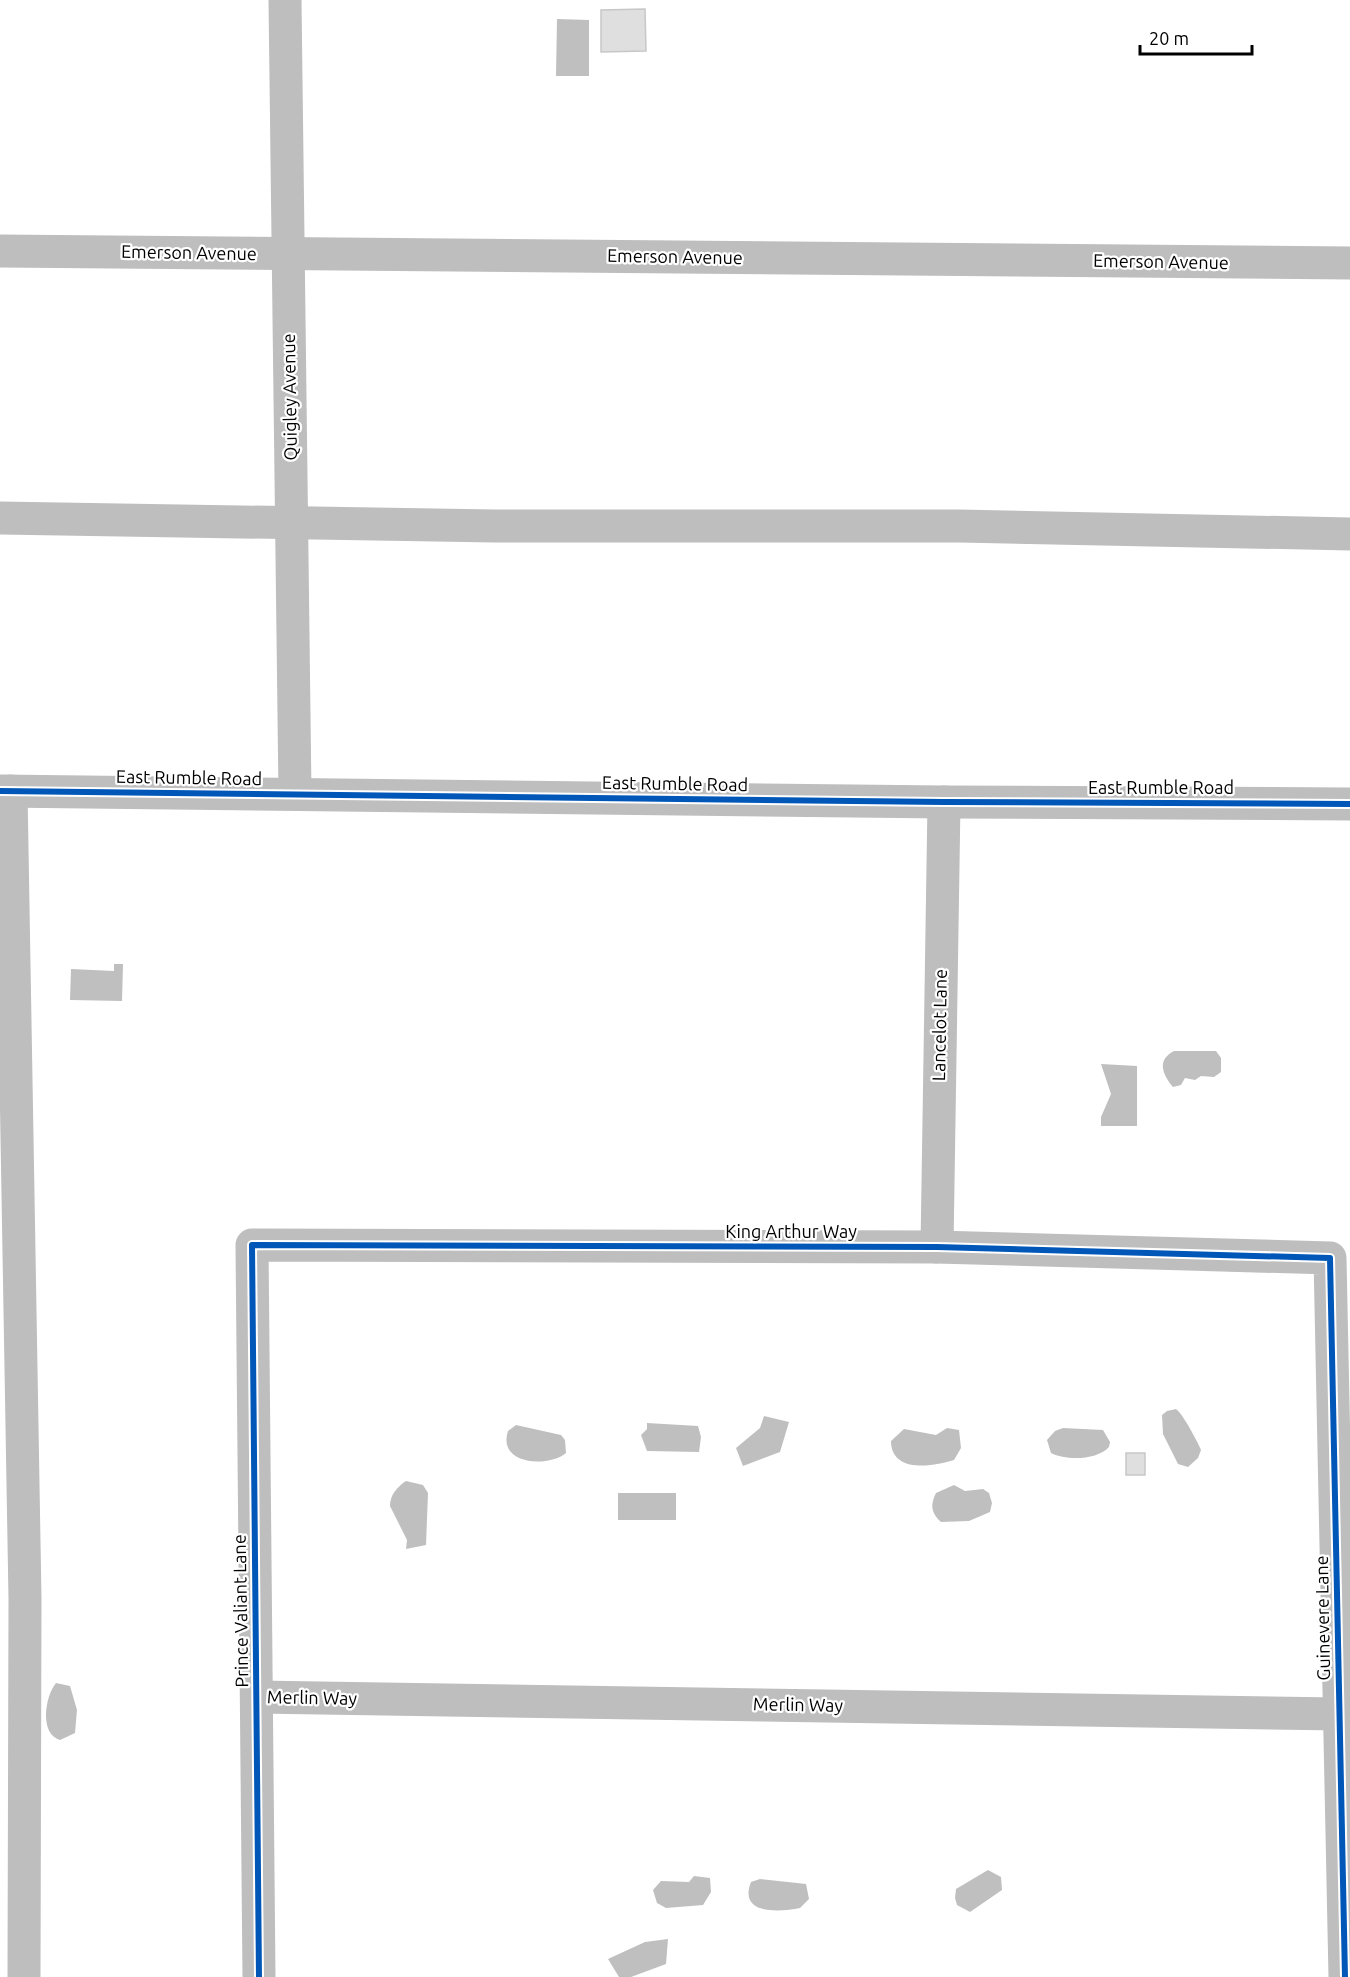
<svg xmlns="http://www.w3.org/2000/svg" width="1350" height="1977" viewBox="0 0 1350 1977" font-family="Ubuntu,sans-serif">
<style>
.water{fill:#bfbfbf}
.building{fill:#dfdfdf;stroke:#c7c7c7;stroke-width:1.5}
.lines{fill:none;stroke-linecap:round;stroke-linejoin:round}
.minor{stroke:#bebebe;stroke-width:33}
.cycleway-casing{stroke:#fff;stroke-width:10}
.cycleway{stroke:#0057b8;stroke-width:6}
.labels{text-anchor:middle;stroke-width:4.5;stroke-linejoin:round;paint-order:stroke}
.street-label{font-size:18px;fill:#000;stroke:#fff}
</style>
<rect width="100%" height="100%" fill="#fff"/>
<g class="water">
<polygon points="557,19 589,20 589,76 556,76"/>
<polygon points="114,964 123,964 122,1001 70,1000 71,969 114,971"/>
<path d="M1174,1051H1216L1221,1058V1072L1214,1077L1201,1076L1195,1080L1185,1078L1181,1085L1173,1087C1163,1075 1156,1060 1174,1051Z"/>
<polygon points="1101,1064 1137,1066 1137,1126 1101,1126 1101,1117 1111,1094"/>
<path d="M1176,1409C1183,1414 1197,1441 1201,1450L1198,1458L1188,1467L1178,1464L1163,1434L1162,1415L1167,1411Z"/>
<polygon points="764,1416 789,1422 780,1452 743,1466 736,1448 760,1428"/>
<polygon points="647,1423 698,1426 701,1437 699,1452 647,1451 641,1435 647,1429"/>
<path d="M516,1425L561,1435L565,1440L566,1453C548,1468 497,1465 508,1431Z"/>
<path d="M947,1428L959,1430L961,1448L954,1460C932,1467 891,1473 891,1441L904,1429L936,1435Z"/>
<path d="M1063,1428L1103,1430L1110,1442L1109,1447C1097,1460 1067,1461 1051,1453L1047,1440L1055,1431Z"/>
<path d="M406,1481L423,1485L428,1493L426,1545L406,1549L407,1540L390,1506C390,1495 397,1487 406,1481Z"/>
<path d="M954,1485L965,1491L983,1489L989,1493L992,1503L990,1512L969,1521L941,1522C931,1513 930,1505 936,1493Z"/>
<rect x="618" y="1493" width="58" height="27"/>
<path d="M56,1683L70,1686L77,1710L75,1733L60,1740C39,1734 45,1696 56,1683Z"/>
<polygon points="988,1870 1001,1877 1002,1890 970,1912 957,1905 955,1898 956,1889"/>
<polygon points="694,1876 710,1878 711,1892 703,1905 666,1908 657,1903 653,1890 661,1881 689,1882"/>
<path d="M760,1879L806,1884L809,1899L800,1908C779,1912 738,1915 751,1882Z"/>
<polygon points="668,1939 666,1964 631,1977 619,1977 608,1959 645,1942"/>
</g>
<g class="building">
<polygon points="645,9 646,51 601,52 601,10"/>
<rect x="1126" y="1453" width="19" height="22"/>
</g>
<g class="lines">
<g class="minor">
<polyline points="285,0 295,794"/>
<polyline points="0,251 1350,263"/>
<polyline points="0,518 495,526 959,526 1350,534"/>
<polyline points="0,791 944,802 1350,804"/>
<polyline points="11,791 25,1599 24,1977"/>
<polyline points="937,1247 944,802"/>
<polyline points="257,1697 1340,1714"/>
<polyline points="259,1977 252,1245 937,1247 1330,1258 1345,1977"/>
</g>
<defs>
<g id="cycleway">
<polyline points="0,791 944,802 1350,804"/>
<polyline points="259,1977 252,1245 937,1247 1330,1258 1345,1977"/>
</g>
</defs>
<use href="#cycleway" class="cycleway-casing"/>
<use href="#cycleway" class="cycleway"/>
</g>
<g class="labels">
<g class="street-label">
<text transform="translate(189 253) rotate(1)" y="6">Emerson Avenue</text>
<text transform="translate(675 257) rotate(1)" y="6">Emerson Avenue</text>
<text transform="translate(1161 262) rotate(1)" y="6">Emerson Avenue</text>
<text transform="translate(290 397) rotate(-91)" y="6">Quigley Avenue</text>
<text transform="translate(189 778) rotate(1)" y="6">East Rumble Road</text>
<text transform="translate(675 784) rotate(1)" y="6">East Rumble Road</text>
<text x="1161" y="794">East Rumble Road</text>
<text transform="translate(940 1025) rotate(-89)" y="6">Lancelot Lane</text>
<text x="791" y="1238">King Arthur Way</text>
<text transform="translate(241 1611) rotate(-91)" y="6">Prince Valiant Lane</text>
<text transform="translate(1323 1618) rotate(-91)" y="6">Guinevere Lane</text>
<text transform="translate(312 1698) rotate(1)" y="6">Merlin Way</text>
<text transform="translate(798 1705) rotate(1)" y="6">Merlin Way</text>
</g>
</g>
<path d="M1140 45v9h112v-9" fill="none" stroke="#000000" stroke-width="3"/>
<text x="1149" y="45" font-size="18" fill="#000000" stroke="#ffffff" stroke-width="4.5" paint-order="stroke">20 m</text>
</svg>
